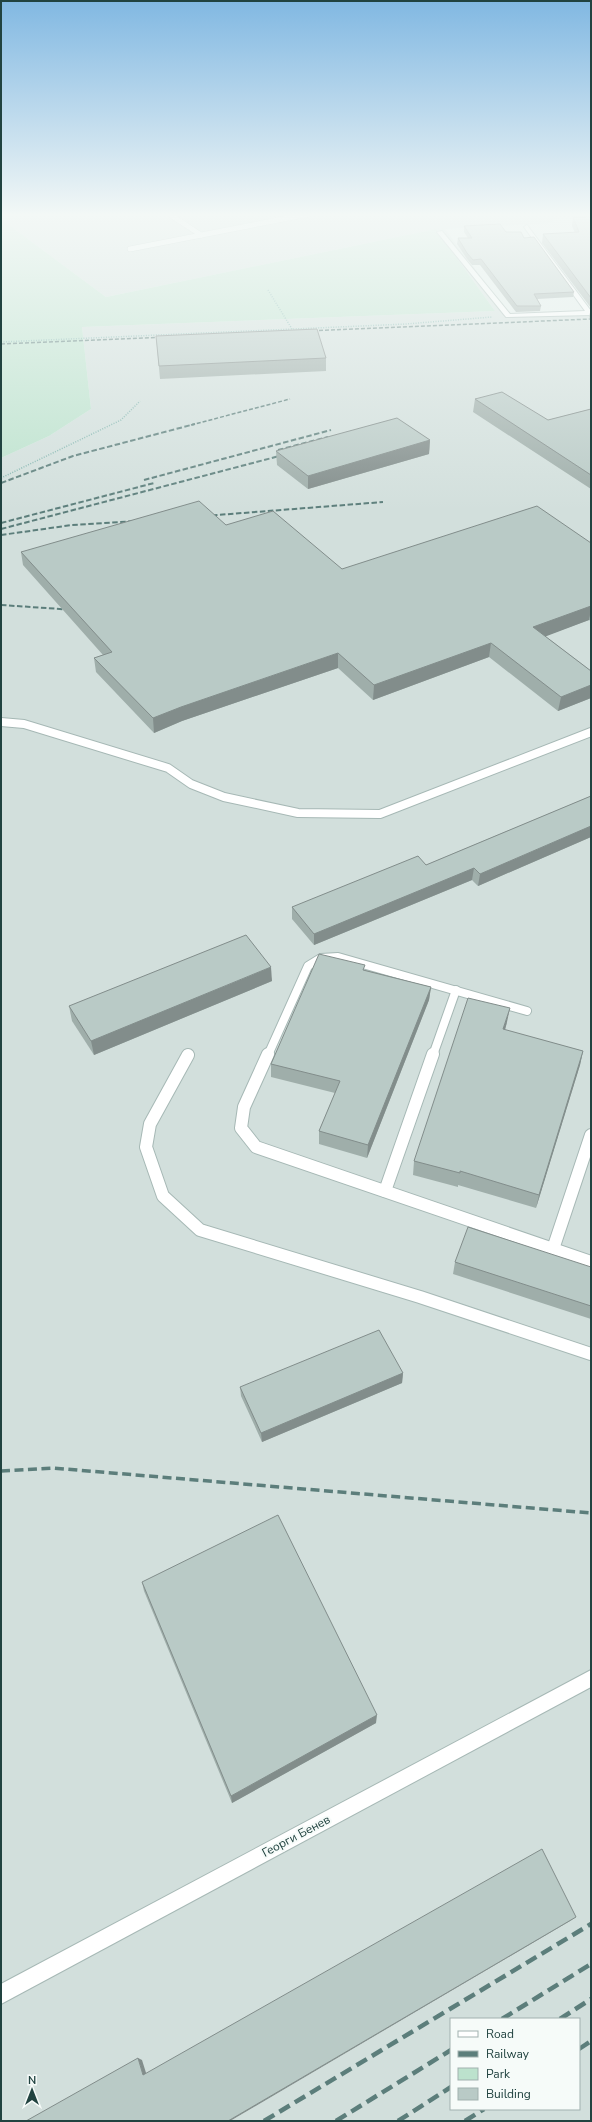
<svg xmlns="http://www.w3.org/2000/svg" width="592" height="2122" viewBox="0 0 592 2122" font-family="'Nunito Sans',sans-serif">
<style>
.built{fill:#d2dfdc;fill-rule:evenodd}
.green{fill:#bce2cd}
.lines{fill:none;stroke-linecap:round;stroke-linejoin:round}
.service-far2-casing{stroke:#a6b8b5;stroke-width:6}
.service-far1-casing{stroke:#a6b8b5;stroke-width:10}
.service-casing{stroke:#a6b8b5;stroke-width:14}
.minor-casing{stroke:#a6b8b5;stroke-width:2}
.path{stroke:#82b5af;stroke-width:1.5;stroke-dasharray:1 1.5;stroke-linecap:butt}
.service-far2{stroke:#fff;stroke-width:5}
.service-far1{stroke:#fff;stroke-width:8}
.service{stroke:#fff;stroke-width:12}
.minor{fill:#fff;fill-rule:evenodd}
.rail-far3{stroke:#5c7e7b;stroke-width:1.5;stroke-dasharray:4 2;stroke-linecap:butt}
.rail-far2{stroke:#5c7e7b;stroke-width:2;stroke-dasharray:5.5 2.5;stroke-linecap:butt}
.rail-far1{stroke:#5c7e7b;stroke-width:3.5;stroke-dasharray:9 4.5;stroke-linecap:butt}
.rail{stroke:#5c7e7b;stroke-width:4.5;stroke-dasharray:12 6;stroke-linecap:butt}
.wall{fill:#9faeaa}
.shaded-wall{fill:#828d8b}
.building{fill:#b9cac6;stroke:#828d8b}
.labels{text-anchor:middle;stroke-width:4;stroke-linejoin:round;paint-order:stroke}
.near-street-label{font-size:12px;fill:#214340;stroke:#f6fbf9}
</style>
<rect width="100%" height="100%" fill="#e4efec"/>
<path class="built" d="M1,214H561L551,223L445,229L511,317L591,315V2121H1V458L49,436L91,409L82,327L495,311L436,229L106,297L1,219ZM451,2019H579V2109H451Z"/>
<polygon class="green" points="1,219 106,297 436,229 495,311 82,327 91,409 49,436 1,458"/>
<g class="lines">
<defs>
<g id="service-far2">
<polyline points="169,214 201,235"/>
<polyline points="130,249 309,214"/>
</g>
<g id="service-far1">
<polyline points="1,722 24,724 168,768 191,784 224,797 298,813 380,814 591,732"/>
<polyline points="268,1055 308,966 321,958 338,957 527,1011"/>
<polyline points="433,1055 456,990"/>
</g>
<g id="service">
<polyline points="268,1054 244,1107 241,1128 256,1147 591,1262"/>
<polyline points="188,1055 150,1124 146,1147 163,1196 200,1230 420,1297 591,1354"/>
<polyline points="385,1191 433,1054"/>
<polyline points="553,1249 591,1135"/>
</g>
<g id="minor">
<polygon points="527,225 591,311 591,315 506,317 437,232 442,231 510,314 585,311 524,227"/>
<polygon points="591,1670 591,1687 1,2004 1,1984"/>
</g>
</defs>
<use href="#service-far2" class="service-far2-casing"/>
<use href="#service-far1" class="service-far1-casing"/>
<use href="#service" class="service-casing"/>
<use href="#minor" class="minor-casing"/>
<g class="path">
<polyline points="268,290 292,329"/>
<polyline points="1,342 406,324 492,317"/>
<polyline points="1,478 121,420 140,401"/>
</g>
<use href="#service-far2" class="service-far2"/>
<use href="#service-far1" class="service-far1"/>
<use href="#service" class="service"/>
<use href="#minor" class="minor"/>
<g class="rail-far3">
<polyline points="307,331 591,319"/>
<polyline points="1,344 167,337"/>
<polyline points="191,425 290,399"/>
</g>
<g class="rail-far2">
<polyline points="278,450 328,437"/>
<polyline points="144,480 331,430"/>
<polyline points="1,483 73,456 195,424"/>
<polyline points="204,516 383,502"/>
<polyline points="1,523 154,483"/>
<polyline points="1,529 287,454"/>
<polyline points="1,535 72,525 138,521"/>
<polyline points="1,605 75,610"/>
</g>
<polyline class="rail-far1" points="1,1471 53,1468 591,1513"/>
<g class="rail">
<polyline points="502,2019 591,1964"/>
<polyline points="560,2019 591,1999"/>
<polyline points="579,2049 591,2041"/>
<polyline points="264,2121 591,1924"/>
<polyline points="336,2121 451,2050"/>
<polyline points="398,2121 451,2087"/>
<polyline points="465,2121 484,2109"/>
</g>
</g>
<g class="wall">
<polygon points="583,214 591,214 591,321 589,317 591,308 542,243 543,234 575,233 572,226 573,217 582,217"/>
<polygon points="464,226 506,232 524,238 574,292 573,297 537,299 541,306 540,311 516,312 480,265 472,265 467,259 457,244 458,238 468,238 464,232"/>
<polygon points="156,336 326,358 326,371 160,379"/>
<polygon points="475,399 548,420 591,409 591,489 473,412"/>
<polygon points="430,440 429,454 308,489 277,465 276,451"/>
<polygon points="226,525 342,569 591,543 591,621 589,620 545,636 591,671 591,698 558,711 489,657 373,700 338,668 182,721 154,733 96,672 94,658 103,655 23,565 21,552"/>
<polygon points="591,796 591,837 478,886 472,880 314,945 292,919 292,907 426,865"/>
<polygon points="365,970 431,987 429,1000 367,1158 319,1144 319,1131 335,1093 271,1077 271,1064"/>
<polygon points="272,981 94,1055 72,1021 69,1006"/>
<polygon points="507,1022 505,1030 583,1051 580,1065 536,1208 458,1185 458,1187 413,1175 414,1161"/>
<polygon points="455,1262 591,1267 591,1319 453,1274"/>
<polygon points="403,1373 402,1383 262,1442 241,1396 240,1387"/>
<polygon points="142,1582 376,1723 232,1803 144,1591"/>
</g>
<g class="shaded-wall">
<polygon points="430,440 429,454 308,489 308,476"/>
<polygon points="591,606 591,610 589,620 531,642 533,627"/>
<polygon points="491,643 489,657 373,700 374,685"/>
<polygon points="338,653 338,668 182,721 154,733 153,718 181,707"/>
<polygon points="591,685 591,698 558,711 561,697"/>
<polygon points="591,826 591,837 478,886 480,874"/>
<polygon points="474,868 472,880 314,945 314,934"/>
<polygon points="271,967 272,981 94,1055 91,1041"/>
<polygon points="431,987 429,1000 367,1158 368,1145"/>
<polygon points="510,1008 507,1022 501,1044 503,1029"/>
<polygon points="583,1051 580,1065 536,1208 539,1195"/>
<polygon points="403,1373 402,1383 262,1442 261,1433"/>
<polygon points="377,1715 376,1723 232,1803 231,1796"/>
<polygon points="576,1917 570,1921 230,2121 228,2121"/>
<polygon points="138,2058 142,2060 147,2076 143,2075"/>
</g>
<g class="building">
<polygon points="584,214 591,214 591,298 543,234 579,232 573,217 585,217"/>
<polygon points="500,224 506,232 521,232 524,238 534,237 574,292 534,294 541,306 517,306 481,259 473,260 467,253 458,238 472,238 464,226"/>
<polygon points="317,329 326,358 159,366 156,336"/>
<polygon points="502,392 548,420 591,409 591,475 475,399"/>
<polygon points="397,418 430,440 308,476 276,451"/>
<polygon points="199,501 226,525 273,511 342,569 537,506 591,543 591,606 533,627 591,671 591,685 561,697 491,643 374,685 338,653 181,707 153,718 94,658 112,652 21,552"/>
<polygon points="591,796 591,826 480,874 474,868 314,934 292,907 418,856 426,865"/>
<polygon points="246,935 271,967 91,1041 69,1006"/>
<polygon points="319,954 365,965 363,970 431,987 368,1145 319,1131 340,1081 271,1064"/>
<polygon points="468,998 510,1008 503,1029 583,1051 539,1195 460,1171 460,1173 414,1161"/>
<polygon points="468,1227 591,1267 591,1306 455,1262"/>
<polygon points="379,1330 403,1373 261,1433 240,1387"/>
<polygon points="278,1515 377,1715 231,1796 142,1582"/>
<polygon points="542,1849 576,1917 228,2121 26,2121 138,2058 143,2075"/>
</g>
<linearGradient id="sky" x2="0" y2="1"><stop stop-color="#81b8e2"/><stop offset="0.42" stop-color="#f3f8f6"/><stop offset="1" stop-color="#f3f8f6" stop-opacity="0"/></linearGradient>
<rect width="592" height="511" fill="url(#sky)"/>
<g class="labels">
<g class="near-street-label">
<text transform="translate(296 1836) rotate(-28)" y="4">Георги Бенев</text>
</g>
</g>
<rect width="592" height="2122" fill="none" stroke="#214340" stroke-width="4"/>
<rect x="450" y="2018" width="130" height="92" fill="#f6fbf9" stroke="#a1b1af"/>
<rect x="458" y="2031" width="20" height="6" fill="#ffffff" stroke="#a1b1af"/>
<text x="486" y="2038" font-size="12" fill="#214340">Road</text>
<rect x="458" y="2051" width="20" height="6" fill="#5c7e7b" stroke="#a1b1af"/>
<text x="486" y="2058" font-size="12" fill="#214340">Railway</text>
<rect x="458" y="2068" width="20" height="12" fill="#bce2cd" stroke="#a1b1af"/>
<text x="486" y="2078" font-size="12" fill="#214340">Park</text>
<rect x="458" y="2088" width="20" height="12" fill="#b9cac6" stroke="#a1b1af"/>
<text x="486" y="2098" font-size="12" fill="#214340">Building</text>
<g transform="translate(32 2090)" stroke="#f6fbf9" stroke-width="3" paint-order="stroke">
<path d="M0-3L7 15L0 10L-7 15Z" fill="#214340"/>
<text y="-6" font-size="11" font-weight="bold" text-anchor="middle" fill="#214340">N</text>
</g>
</svg>
